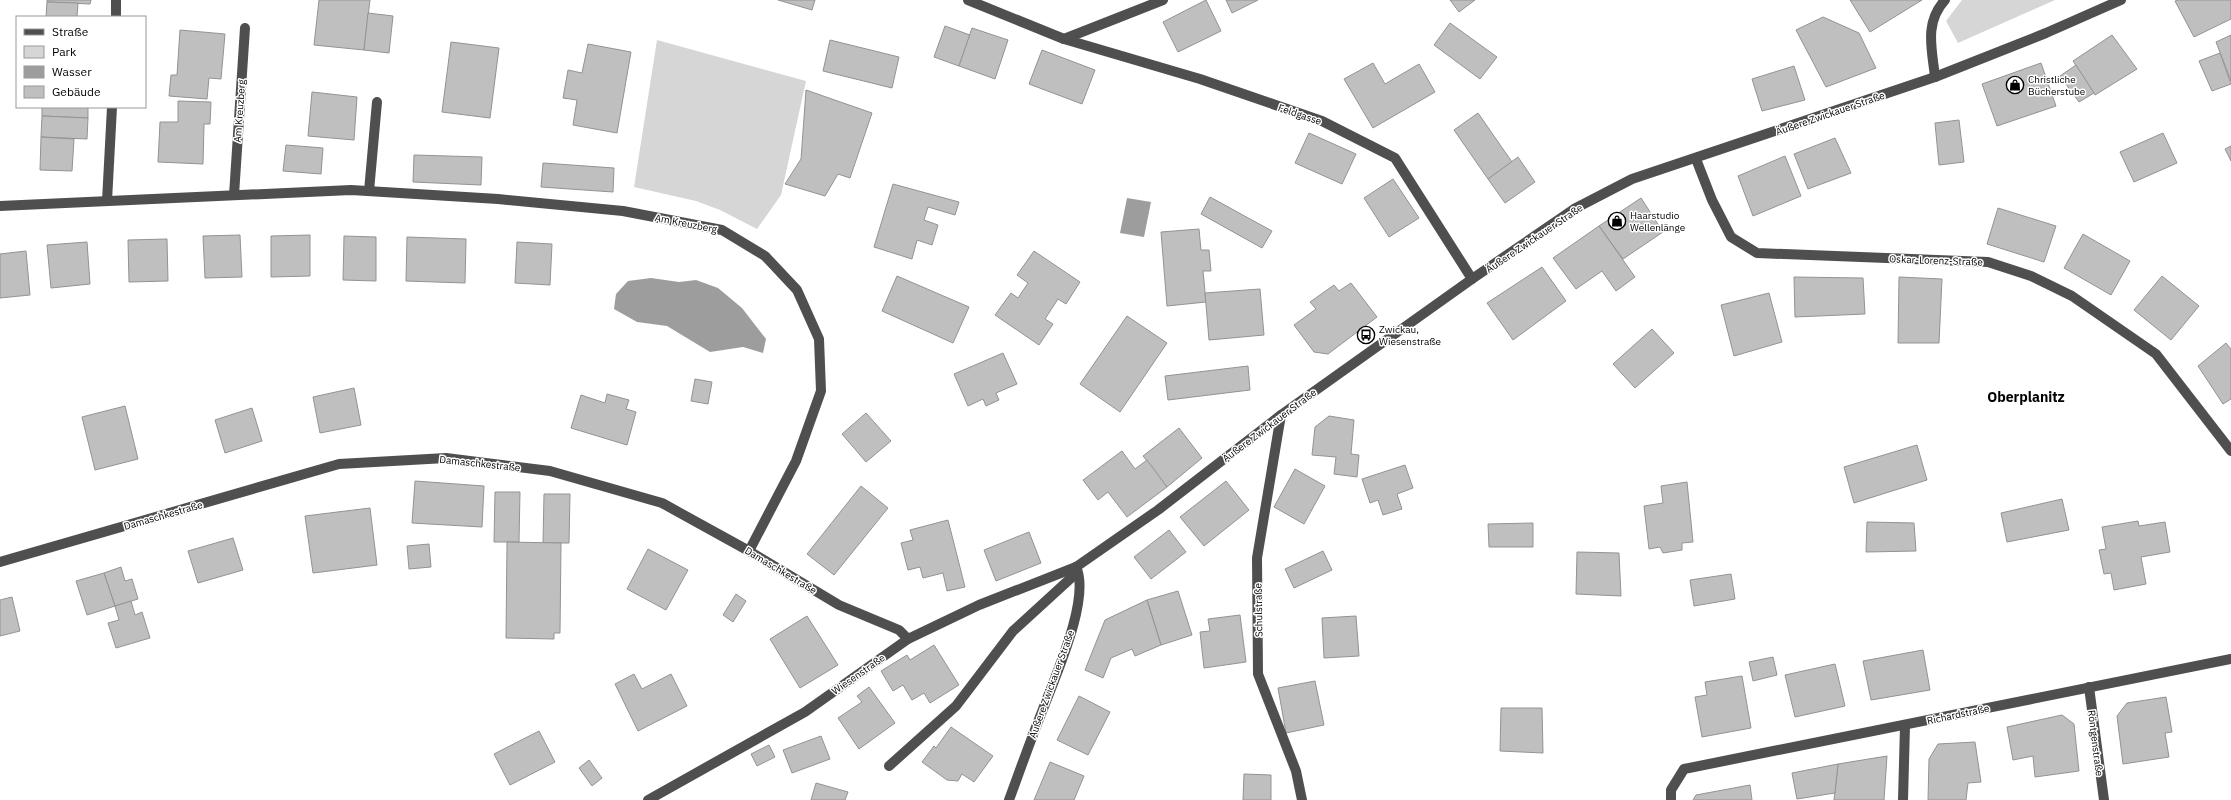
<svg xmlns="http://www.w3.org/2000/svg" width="2231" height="800" viewBox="0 0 2231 800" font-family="'IBM Plex Sans',sans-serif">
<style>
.green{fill:#d6d6d6}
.water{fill:#9d9d9d}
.building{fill:#bfbfbf;stroke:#939393}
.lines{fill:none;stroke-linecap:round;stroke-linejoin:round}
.minor{stroke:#4f4f4f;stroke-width:10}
.labels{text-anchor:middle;stroke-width:3;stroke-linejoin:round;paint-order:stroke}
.poi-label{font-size:10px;fill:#000;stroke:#fff;text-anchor:start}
.street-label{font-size:10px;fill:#000;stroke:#fff}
.district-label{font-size:14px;font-weight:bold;fill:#000;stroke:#fff}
</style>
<rect width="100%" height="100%" fill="#fff"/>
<g class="green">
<polygon points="1962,0 2055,0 1958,43 1946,21"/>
<polygon points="657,40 806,81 781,195 757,229 720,210 696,201 634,187"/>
</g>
<g class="water">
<polygon points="1127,198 1151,202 1144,237 1120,233"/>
<polygon points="651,278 679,282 696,280 718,288 742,308 766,339 763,353 743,347 710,352 667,326 637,322 614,309 616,294 628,281"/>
</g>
<g class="building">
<polygon points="47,0 91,0 90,4 47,2"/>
<polygon points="319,0 370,0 364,50 314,45"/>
<polygon points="778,0 815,0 812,10"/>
<polygon points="1206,0 1221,31 1178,52 1163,22"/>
<polygon points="1226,0 1258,0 1232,13"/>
<polygon points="1450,0 1475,0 1459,12"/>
<polygon points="1850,0 1922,0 1870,32"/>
<polygon points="2178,0 2231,0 2231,19 2194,37 2175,1"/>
<polygon points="47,2 78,3 77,17 46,17"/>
<polygon points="368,13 393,16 389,53 364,50"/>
<polygon points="1823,17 1859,33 1876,68 1826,87 1796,30"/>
<polygon points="1450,23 1497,57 1480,79 1434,45"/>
<polygon points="945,26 970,35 959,66 934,57"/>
<polygon points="972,28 1008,40 995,79 959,66"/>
<polygon points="180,30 225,34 221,79 209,78 207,99 169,96 171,75 177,75"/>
<polygon points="2112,35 2137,69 2095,95 2073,61"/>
<polygon points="2231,35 2231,81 2216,42"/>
<polygon points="830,40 899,57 892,88 823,71"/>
<polygon points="451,42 499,48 490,118 442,112"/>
<polygon points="588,44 631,52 617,133 573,125 577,100 563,98 568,70 582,73"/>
<polygon points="1042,50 1095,70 1082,104 1029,84"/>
<polygon points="2220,53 2231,84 2212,91 2199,61"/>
<polygon points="1373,63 1385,84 1419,64 1435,92 1373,128 1344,79"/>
<polygon points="2041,63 2056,106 1997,126 1982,84"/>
<polygon points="2076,65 2094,93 2079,102 2060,76"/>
<polygon points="1794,66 1805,100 1762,111 1752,79"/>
<polygon points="806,90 872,113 850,178 838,174 825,196 785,184 801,159"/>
<polygon points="312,92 357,97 354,140 308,136"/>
<polygon points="178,101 211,102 210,124 204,124 203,164 158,162 160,122 178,122"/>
<polygon points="42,107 88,107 88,118 42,116"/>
<polygon points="1478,113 1512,162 1488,179 1454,130"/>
<polygon points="42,116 88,118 87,139 41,137"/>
<polygon points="1959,120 1964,162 1939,165 1935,123"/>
<polygon points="1309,133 1356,154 1342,184 1295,163"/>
<polygon points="2163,133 2177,163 2134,182 2120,152"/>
<polygon points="41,137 74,139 72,171 40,170"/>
<polygon points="1835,138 1851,173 1808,189 1794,154"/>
<polygon points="286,145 323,148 321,174 283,171"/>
<polygon points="2231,146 2231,161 2225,149"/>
<polygon points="414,155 482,157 481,185 413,182"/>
<polygon points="1785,156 1801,196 1753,216 1738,176"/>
<polygon points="1518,157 1535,182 1505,203 1488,179"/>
<polygon points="543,163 614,168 613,192 541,187"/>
<polygon points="1393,179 1419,218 1389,237 1364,198"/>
<polygon points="893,184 959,202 955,215 928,207 924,220 938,225 932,245 917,240 912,259 874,247"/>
<polygon points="1210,197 1272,231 1262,248 1201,214"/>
<polygon points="1641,198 1663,232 1623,259 1599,226"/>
<polygon points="1998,208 2056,226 2044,262 1987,244"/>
<polygon points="1599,226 1635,277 1616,291 1602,271 1576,289 1553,258"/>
<polygon points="1199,229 1201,250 1209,250 1211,271 1203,271 1206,302 1167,306 1161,232"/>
<polygon points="2083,234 2130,261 2111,295 2064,268"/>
<polygon points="240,235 242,277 205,278 203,236"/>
<polygon points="310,235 310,276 271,277 271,236"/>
<polygon points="344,236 376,237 376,281 343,280"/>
<polygon points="407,237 466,239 465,283 406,281"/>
<polygon points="167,239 168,281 129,282 128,240"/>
<polygon points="87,242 90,284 51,288 47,245"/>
<polygon points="517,242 552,244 550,285 515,283"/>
<polygon points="26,251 30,295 0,298 0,254"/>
<polygon points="1034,251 1080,282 1066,304 1058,299 1045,319 1053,324 1039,345 995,315 1011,293 1018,298 1028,283 1017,275"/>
<polygon points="1542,267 1566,301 1513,340 1487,303"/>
<polygon points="897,276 969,307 953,343 882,311"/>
<polygon points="2162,276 2199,306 2171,340 2134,310"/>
<polygon points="1794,277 1863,278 1865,314 1795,317"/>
<polygon points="1899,277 1942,279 1939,343 1898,343"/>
<polygon points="1351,283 1377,317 1328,354 1314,352 1294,325 1316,309 1310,302 1334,285 1339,291"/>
<polygon points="1260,289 1264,335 1209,340 1205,293"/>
<polygon points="1769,293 1782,342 1734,356 1721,305"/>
<polygon points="1127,316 1167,343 1120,412 1080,384"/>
<polygon points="1652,329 1674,353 1635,388 1613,364"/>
<polygon points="2226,343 2231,349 2231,399 2223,404 2198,366"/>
<polygon points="1003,353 1017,384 996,393 999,400 986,406 983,399 968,406 954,374"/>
<polygon points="1248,366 1250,390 1168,400 1165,376"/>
<polygon points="695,379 712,382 708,404 691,401"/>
<polygon points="354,388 361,425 320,433 313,397"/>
<polygon points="607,394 629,400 626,409 636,412 627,445 571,428 581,395 605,403"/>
<polygon points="125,406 138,459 95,470 82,417"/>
<polygon points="252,408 262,441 225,453 215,420"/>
<polygon points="866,413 891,441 866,462 842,434"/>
<polygon points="1329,416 1354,420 1351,454 1359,455 1357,477 1334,474 1336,457 1312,455 1315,427"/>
<polygon points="1179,428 1202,458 1167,487 1143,456"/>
<polygon points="1917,445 1927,480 1854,503 1844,467"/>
<polygon points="1122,451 1135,469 1147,460 1167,487 1127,517 1108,492 1098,500 1083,480"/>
<polygon points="1405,465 1413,488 1397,494 1402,509 1383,515 1378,500 1370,503 1362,479"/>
<polygon points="1295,469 1325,486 1304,524 1274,507"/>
<polygon points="415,481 484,486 482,527 412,523"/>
<polygon points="1226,481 1249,510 1204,546 1180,517"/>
<polygon points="1687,482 1693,542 1682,543 1682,550 1663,553 1660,547 1649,549 1644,506 1663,503 1661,486"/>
<polygon points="861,486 888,508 834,575 807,554"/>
<polygon points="495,492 520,492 519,542 494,542"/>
<polygon points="544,494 570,494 569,543 543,543"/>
<polygon points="2062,499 2069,530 2007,542 2001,513"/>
<polygon points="370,508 377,565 313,573 305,516"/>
<polygon points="948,520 965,587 947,591 943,573 923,578 920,567 908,570 901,543 913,540 910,530"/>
<polygon points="2138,521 2139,526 2165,522 2170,552 2141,557 2146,584 2114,590 2111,573 2104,574 2099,550 2106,549 2102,527"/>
<polygon points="1867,522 1914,523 1916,551 1866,552"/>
<polygon points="1533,523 1533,547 1489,547 1488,524"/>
<polygon points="1169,530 1186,552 1151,579 1134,557"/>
<polygon points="1029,532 1041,563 996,581 984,550"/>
<polygon points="233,538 243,570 198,583 188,551"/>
<polygon points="507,542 561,543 560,633 554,633 554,639 506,638"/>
<polygon points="429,544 431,567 409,569 407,546"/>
<polygon points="648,549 688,570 666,610 627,589"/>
<polygon points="1323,551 1332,570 1294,588 1285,569"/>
<polygon points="1577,552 1619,553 1621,596 1576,594"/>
<polygon points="121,567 125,581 132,579 138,599 115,606 104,573"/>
<polygon points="104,573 115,606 87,615 76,581"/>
<polygon points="1731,574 1735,599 1694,606 1690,580"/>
<polygon points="1178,591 1192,635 1161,645 1147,600"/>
<polygon points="736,594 746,601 733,622 723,615"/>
<polygon points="12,597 20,631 0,636 0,600"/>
<polygon points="1147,600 1161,645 1135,656 1132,649 1111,658 1103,678 1085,670 1105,620"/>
<polygon points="131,601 135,615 142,612 150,638 116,648 108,623 119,620 115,606"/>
<polygon points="1240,615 1246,662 1204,668 1200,632 1210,631 1208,619"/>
<polygon points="807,616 838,665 800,688 770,639"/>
<polygon points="1356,616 1359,656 1324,658 1322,618"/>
<polygon points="934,645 959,685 930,703 924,693 912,700 903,685 893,691 881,671 907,655 910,660"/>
<polygon points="1923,650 1930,690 1871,700 1863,661"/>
<polygon points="1773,657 1777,675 1753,681 1749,662"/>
<polygon points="1835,664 1845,706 1795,717 1785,675"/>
<polygon points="634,674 642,689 671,674 687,706 638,731 615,684"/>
<polygon points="1742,676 1751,728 1702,737 1695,697 1707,695 1705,682"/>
<polygon points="1315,681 1324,725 1286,733 1278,688"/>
<polygon points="869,687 895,723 859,749 838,718 862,702 857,696"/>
<polygon points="1079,696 1110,712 1088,755 1057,740"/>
<polygon points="2166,697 2172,732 2165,733 2169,757 2123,764 2117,716 2127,703"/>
<polygon points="1501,708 1542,708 1543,753 1500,751"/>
<polygon points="2062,715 2074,724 2079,771 2035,777 2033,756 2013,760 2007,727"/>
<polygon points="951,727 993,756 974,782 962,774 958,781 947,780 922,762 934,746 936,748"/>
<polygon points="539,731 555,762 510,785 494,754"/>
<polygon points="821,736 830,759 792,773 783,750"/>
<polygon points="1975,742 1981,782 1968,783 1966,800 1928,800 1929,759 1938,744"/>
<polygon points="769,745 775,757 757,766 751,754"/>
<polygon points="1887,756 1884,800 1834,800 1838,764"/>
<polygon points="589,760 602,778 592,786 579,768"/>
<polygon points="1050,762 1084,776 1074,800 1034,800"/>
<polygon points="1838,764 1835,793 1797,799 1792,773"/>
<polygon points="1244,774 1271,775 1271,800 1243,800"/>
<polygon points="816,783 848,792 845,800 811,800"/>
<polygon points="1750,785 1752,800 1693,800 1696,795"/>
</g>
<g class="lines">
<g class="minor">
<polyline points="968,0 1064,39 1163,0"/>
<polyline points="116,17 116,0"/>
<polyline points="1064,39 1200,79 1322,121 1395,158 1472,279"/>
<path d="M1935,77C1932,49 1924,23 1945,0"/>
<polyline points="1696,159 1712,200 1731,237 1757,253 1988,262 2031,276 2072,296 2156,354 2231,451"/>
<polyline points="369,191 377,102"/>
<polyline points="234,195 245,28"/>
<polyline points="107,201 112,107"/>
<polyline points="0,206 351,190 498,199 623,211 722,230 765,256 797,290 819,339 821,391 796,461 749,551"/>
<polyline points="1281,415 1257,558 1258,674 1296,771 1302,800"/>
<polyline points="0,562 339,464 446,458 550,471 662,503 749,551 839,605 899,630 908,639"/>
<polyline points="2089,687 2104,800"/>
<polyline points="889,766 956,706 1013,631 1071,578 1076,567"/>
<polyline points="648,800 805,712 908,639 979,605 1076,567"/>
<path d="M1009,800C1020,770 1031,739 1043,709C1055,677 1091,598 1076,567L1158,510L1281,415L1472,279L1574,209L1632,179L1935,77L2046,33L2121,0"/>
<polyline points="1671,800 1671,790 1684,769 2231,659"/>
<polyline points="1903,800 1905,726"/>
</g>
</g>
<defs>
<symbol id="shop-ring" viewBox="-11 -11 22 22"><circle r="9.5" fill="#fff" stroke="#000" stroke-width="1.5"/><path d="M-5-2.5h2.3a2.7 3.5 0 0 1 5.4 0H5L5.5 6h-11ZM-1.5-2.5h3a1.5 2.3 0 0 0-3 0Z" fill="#000"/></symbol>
<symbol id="bus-ring" viewBox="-11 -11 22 22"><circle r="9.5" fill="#fff" stroke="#000" stroke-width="1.5"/><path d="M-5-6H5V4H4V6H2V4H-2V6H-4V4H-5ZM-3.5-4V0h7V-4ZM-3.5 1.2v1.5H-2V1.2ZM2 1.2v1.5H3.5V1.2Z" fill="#000"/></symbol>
</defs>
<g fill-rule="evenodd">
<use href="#shop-ring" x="2005" y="75" width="20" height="20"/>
<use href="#shop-ring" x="1607" y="211" width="20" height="20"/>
<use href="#bus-ring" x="1356" y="325" width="20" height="20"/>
</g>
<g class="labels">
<g class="poi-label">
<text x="2028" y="83">Christliche<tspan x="2028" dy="12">Bücherstube</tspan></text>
<text x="1630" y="219">Haarstudio<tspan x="1630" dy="12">Wellenlänge</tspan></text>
<text x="1379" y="333">Zwickau,<tspan x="1379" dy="12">Wiesenstraße</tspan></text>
</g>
<g class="street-label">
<text transform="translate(239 111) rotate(-86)" y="4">Am Kreuzberg</text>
<text transform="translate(1830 113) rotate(-19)" y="4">Äußere Zwickauer Straße</text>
<text transform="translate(1300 114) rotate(19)" y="4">Feldgasse</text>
<text transform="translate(686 223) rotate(11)" y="4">Am Kreuzberg</text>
<text transform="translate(1534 238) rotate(-34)" y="4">Äußere Zwickauer Straße</text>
<text transform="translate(1936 260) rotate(2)" y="4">Oskar-Lorenz-Straße</text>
<text transform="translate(1269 425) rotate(-37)" y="4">Äußere Zwickauer Straße</text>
<text transform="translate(480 463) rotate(6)" y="4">Damaschkestraße</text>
<text transform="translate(163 515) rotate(-16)" y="4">Damaschkestraße</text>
<text transform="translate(781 570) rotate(31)" y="4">Damaschkestraße</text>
<text transform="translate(1258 610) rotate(-91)" y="4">Schulstraße</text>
<text transform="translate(858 674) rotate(-35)" y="4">Wiesenstraße</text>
<text transform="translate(1051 684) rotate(-70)" y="4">Äußere Zwickauer Straße</text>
<text transform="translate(1958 714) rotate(-12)" y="4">Richardstraße</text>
<text transform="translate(2096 743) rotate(83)" y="4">Röntgenstraße</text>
</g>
<g class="district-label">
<text x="2026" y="402">Oberplanitz</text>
</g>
</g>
<rect x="16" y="16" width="130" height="92" fill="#ffffff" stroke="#999999"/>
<rect x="24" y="29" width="20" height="6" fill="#4f4f4f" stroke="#999999"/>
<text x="52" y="36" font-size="12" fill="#000000">Straße</text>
<rect x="24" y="46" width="20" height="12" fill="#d6d6d6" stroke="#999999"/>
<text x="52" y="56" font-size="12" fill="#000000">Park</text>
<rect x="24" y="66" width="20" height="12" fill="#9d9d9d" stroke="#999999"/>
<text x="52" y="76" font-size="12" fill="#000000">Wasser</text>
<rect x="24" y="86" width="20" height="12" fill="#bfbfbf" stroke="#999999"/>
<text x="52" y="96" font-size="12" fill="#000000">Gebäude</text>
</svg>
